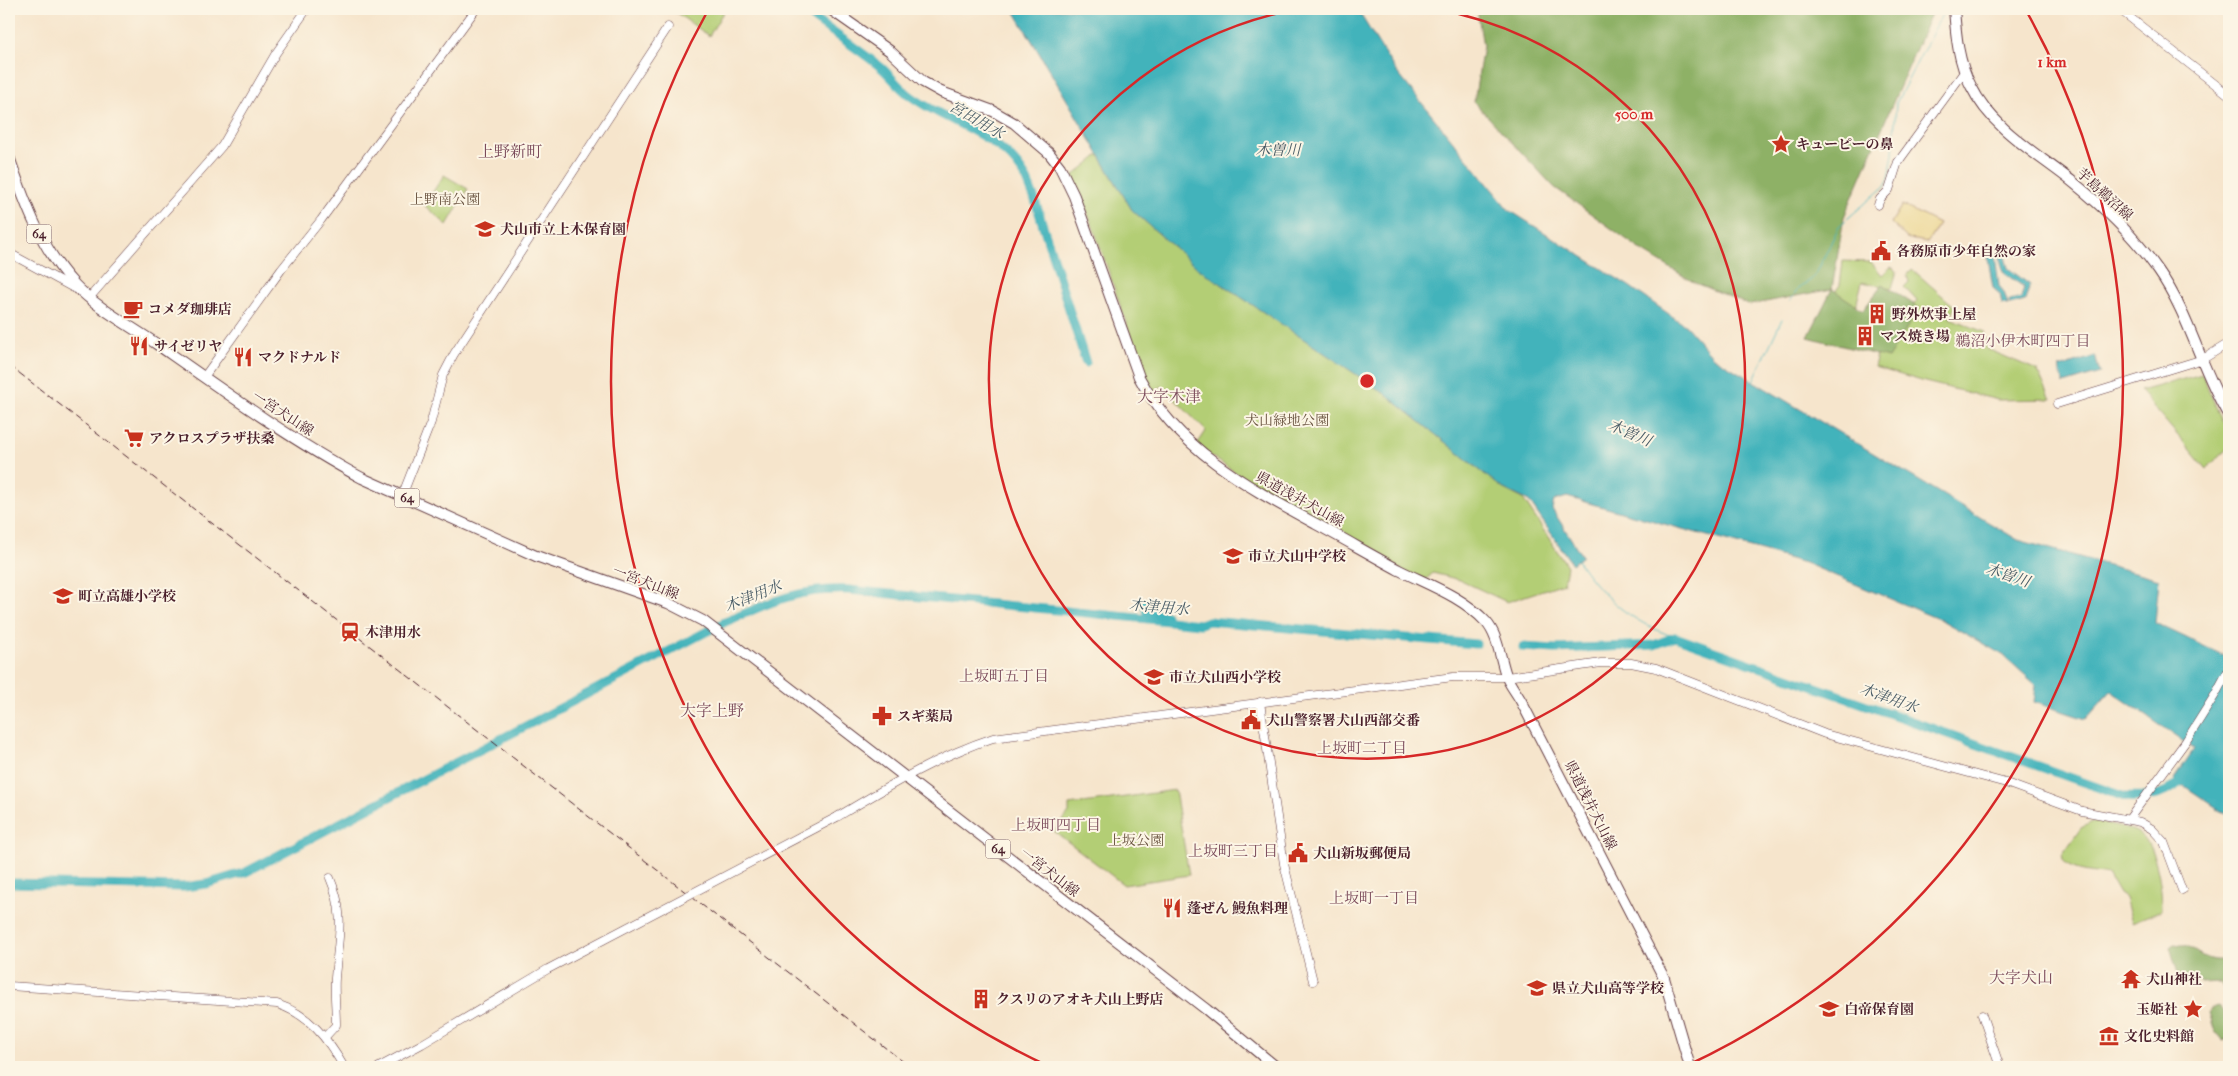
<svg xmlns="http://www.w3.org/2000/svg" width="2238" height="1076" viewBox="0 0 2238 1076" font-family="'IM FELL French Canon','Noto Serif JP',serif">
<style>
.green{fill:#b3ce74;stroke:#7e7650}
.forest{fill:#8eb166;stroke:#6c6848}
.sand{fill:#eeda9e;stroke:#9c7c64}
.water{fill:#43b3bb;stroke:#466973}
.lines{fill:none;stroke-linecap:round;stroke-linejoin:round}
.stream{stroke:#43b3bb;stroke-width:1}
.river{stroke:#43b3bb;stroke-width:9}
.minor-casing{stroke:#643d43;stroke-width:9}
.major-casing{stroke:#643d43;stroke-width:12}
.minor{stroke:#fff;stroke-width:8}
.major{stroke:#fff;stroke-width:10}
.rail{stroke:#4a1f2b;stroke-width:1;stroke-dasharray:8 4;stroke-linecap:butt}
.minor-bridge-casing{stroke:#643d43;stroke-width:9;stroke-linecap:butt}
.minor-bridge{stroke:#fff;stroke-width:8}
.ring{fill:none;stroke:#d62828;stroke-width:2.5}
.labels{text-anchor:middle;stroke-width:4;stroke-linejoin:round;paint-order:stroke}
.shield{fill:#fcf5e5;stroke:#7f5f63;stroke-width:1}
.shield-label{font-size:12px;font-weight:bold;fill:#4a1f2b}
.poi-label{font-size:14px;font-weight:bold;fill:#4a1f2b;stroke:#fcf5e5;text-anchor:start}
.street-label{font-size:14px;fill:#4a1f2b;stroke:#fcf5e5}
.park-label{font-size:14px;fill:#6a5441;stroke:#fcf5e5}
.water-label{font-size:15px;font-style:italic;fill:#475a65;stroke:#fcf5e5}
.neighbourhood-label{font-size:15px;fill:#7b4b5b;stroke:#fcf5e5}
.quarter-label{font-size:16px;fill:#7b4b5b;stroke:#fcf5e5}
.centre{fill:#d62828;stroke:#fcf5e5;stroke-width:2.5}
.ring-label{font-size:15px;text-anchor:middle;font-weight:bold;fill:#d62828;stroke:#fcf5e5;stroke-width:4;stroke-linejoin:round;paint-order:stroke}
</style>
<rect width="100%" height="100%" fill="#fcf5e5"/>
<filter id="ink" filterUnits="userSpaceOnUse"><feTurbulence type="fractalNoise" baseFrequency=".02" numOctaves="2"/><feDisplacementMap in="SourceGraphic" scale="10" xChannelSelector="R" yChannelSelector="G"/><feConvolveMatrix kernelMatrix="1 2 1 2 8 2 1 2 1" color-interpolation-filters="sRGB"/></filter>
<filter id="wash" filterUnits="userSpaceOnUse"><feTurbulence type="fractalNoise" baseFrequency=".0096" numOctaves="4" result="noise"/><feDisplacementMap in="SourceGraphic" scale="20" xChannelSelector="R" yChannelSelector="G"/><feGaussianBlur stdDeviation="1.12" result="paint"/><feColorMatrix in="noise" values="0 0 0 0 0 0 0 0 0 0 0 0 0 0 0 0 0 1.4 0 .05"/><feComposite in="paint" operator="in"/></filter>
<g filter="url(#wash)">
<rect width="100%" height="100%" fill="#f6e5cc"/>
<g class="green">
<polygon points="671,9 725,9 709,36"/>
<path d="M1099,155L1132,210L1199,269L1384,393L1502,488L1523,499L1567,566L1564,583L1507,602L1460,580L1433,573L1423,582L1296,513L1196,446L1206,431L1162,386L1152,393C1123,321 1103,247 1073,176Z"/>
<polygon points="444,175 468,189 447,225 424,205"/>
<polygon points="1843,261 1871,262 1882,275 1891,267 1897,271 1892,288 1862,282 1854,314 1831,297 1840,285"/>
<polygon points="1912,269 1955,307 1950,318 1984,332 1987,349 2037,370 2051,399 1998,400 1925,382 1874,367 1883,328 1900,317 1917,301 1904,287 1909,282 1907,276"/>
<polygon points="2202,374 2222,421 2229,429 2229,447 2206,469 2140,391"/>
<polygon points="1175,790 1189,875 1124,885 1054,831 1069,813 1069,805"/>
<path d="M2094,821C2106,825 2120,827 2132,830C2157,838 2162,888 2162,910L2132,922L2125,898L2119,894L2108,875C2093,872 2076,872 2064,863L2062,855L2081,828Z"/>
</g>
<g class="forest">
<polygon points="1477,9 1933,9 1844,217 1832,289 1863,310 1883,284 1919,308 1888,358 1808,337 1832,289 1750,305 1695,283 1644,252 1554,187 1474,102 1483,46"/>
<path d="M2174,944C2199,946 2200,965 2229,959V1015C2221,1004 2231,992 2221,982L2200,983L2196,977L2185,976L2184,981L2180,980L2170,947Z"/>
<path d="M2218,1007C2227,1014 2229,1027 2229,1038L2223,1040L2219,1035L2215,1032L2209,1012L2211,1009Z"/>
</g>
<polygon class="sand" points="1902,205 1939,224 1928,242 1908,239 1891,223"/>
<g class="water">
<polygon points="1013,9 1357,9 1395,70 1509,210 1629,286 1686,326 1713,357 2018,540 2159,579 2155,623 2229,658 2229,816 2174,779 2194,749 2111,691 2086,719 2034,702 2036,685 2003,655 1943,621 1805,563 1567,497 1554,501 1552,509 1582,556 1572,564 1529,501 1502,488 1384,393 1199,269 1132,210"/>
<polygon points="1994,251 2004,253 2008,268 2030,285 2025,301 2010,305 2009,301 2021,298 2024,287 2004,273 1999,257 1995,256 1999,286 2004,292 2008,305 2002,304 2000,294 1993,288 1988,258"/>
<polygon points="2095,356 2100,373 2064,384 2059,368"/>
</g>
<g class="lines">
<g class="stream">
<polyline points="1791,300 1800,286 1808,282 1815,276 1839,226 1885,186 1889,178 1893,154 1896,103 1945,9"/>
<polyline points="1753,381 1782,319"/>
<path d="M1576,558C1600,596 1632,623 1675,637"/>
</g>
<g class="river">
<path d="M804,9L813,18C835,34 857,48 878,65C889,73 897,86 908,94C945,123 996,131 1023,173C1028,180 1030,189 1034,197L1086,363"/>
<polyline points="1143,602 1147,612 1166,616"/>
<path d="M1523,647L1555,649L1654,645L1675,637L2125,797C2154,799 2167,794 2189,776"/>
<path d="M9,883L184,887L206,884L246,872L725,622C771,602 798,588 849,590L1200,624L1208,621L1476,644"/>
</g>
</g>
</g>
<g filter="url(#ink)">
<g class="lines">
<defs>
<g id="minor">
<polyline points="2119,9 2229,95"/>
<polyline points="1878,205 1880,199 1889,190 1898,162 1964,72"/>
<polyline points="9,253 90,297 222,146 276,53 307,9"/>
<polyline points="204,377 281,270 321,220 476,9"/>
<polyline points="2057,404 2203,359 2229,343"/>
<polyline points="402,496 431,422 443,375 454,354 668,27"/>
<polyline points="1260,702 1284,864 1313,981"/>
<path d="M837,817C887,787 938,756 993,738L1453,677H1507L1601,663H1631L1656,668L1825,734L2006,783L2082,811L2140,822L2152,829L2164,842L2182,890"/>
<polyline points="2129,819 2186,741 2215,695 2229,669"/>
<path d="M9,986L277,1004C310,1015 327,1038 344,1067"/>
<polyline points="1982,1015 2000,1067"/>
<path d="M325,1037L336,1025C336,1009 334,993 335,978C338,939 346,915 330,878"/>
<polyline points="379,1067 422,1044 548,969"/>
</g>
<g id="major">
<path d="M830,9L890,51L923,82L941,92L993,111L1014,123L1049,153L1060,167L1074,196L1139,377C1177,449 1248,487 1316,524C1344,539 1371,555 1399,570C1429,585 1463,597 1486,622C1498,635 1500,658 1506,675C1509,684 1516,692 1521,701L1664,978L1690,1067"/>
<path d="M1954,9C1956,35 1958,62 1971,86C1992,129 2038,154 2074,183C2106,209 2135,237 2158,270C2190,315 2201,370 2229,416"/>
<path d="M9,157C25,203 41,249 75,285C98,309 131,326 158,345C222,390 293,441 362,478L536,556L668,603L703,621L1207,1010L1276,1067"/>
</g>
</defs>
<use href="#minor" class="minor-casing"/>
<use href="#major" class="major-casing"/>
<use href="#minor" class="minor"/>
<use href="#major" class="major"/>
<polyline class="rail" points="9,365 910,1067"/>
<defs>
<polyline id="minor-bridge" points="548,969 837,817"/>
</defs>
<use href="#minor-bridge" class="minor-bridge-casing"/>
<use href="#minor-bridge" class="minor-bridge"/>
</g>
</g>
<g class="ring">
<path d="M1436 9A378 378 0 1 1 1298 9"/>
<path d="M1048 1066A756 756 0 0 1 706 14M2028 14A756 756 0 0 1 1686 1066"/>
</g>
<defs>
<symbol id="sight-bare" viewBox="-9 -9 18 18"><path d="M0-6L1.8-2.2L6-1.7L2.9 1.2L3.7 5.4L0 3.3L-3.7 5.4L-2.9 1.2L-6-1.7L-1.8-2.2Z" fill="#c8321e" stroke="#fcf5e5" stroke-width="2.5" paint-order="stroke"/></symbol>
<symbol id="school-bare" viewBox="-9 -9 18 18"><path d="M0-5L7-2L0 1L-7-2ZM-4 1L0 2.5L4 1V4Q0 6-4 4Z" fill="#c8321e" stroke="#fcf5e5" stroke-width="2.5" paint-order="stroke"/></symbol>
<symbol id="civic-bare" viewBox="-9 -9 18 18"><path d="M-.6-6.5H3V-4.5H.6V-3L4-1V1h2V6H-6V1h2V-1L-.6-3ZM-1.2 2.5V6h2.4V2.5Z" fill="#c8321e" stroke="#fcf5e5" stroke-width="2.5" paint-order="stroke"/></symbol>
<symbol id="cafe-bare" viewBox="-9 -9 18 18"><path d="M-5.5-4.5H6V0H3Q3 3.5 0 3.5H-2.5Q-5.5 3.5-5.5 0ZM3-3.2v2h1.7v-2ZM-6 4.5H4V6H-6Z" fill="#c8321e" stroke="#fcf5e5" stroke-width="2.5" paint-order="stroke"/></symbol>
<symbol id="building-bare" viewBox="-9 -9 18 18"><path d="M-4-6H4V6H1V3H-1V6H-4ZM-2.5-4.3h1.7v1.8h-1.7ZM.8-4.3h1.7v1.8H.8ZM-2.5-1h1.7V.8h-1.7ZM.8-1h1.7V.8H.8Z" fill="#c8321e" stroke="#fcf5e5" stroke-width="2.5" paint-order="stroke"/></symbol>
<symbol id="restaurant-bare" viewBox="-9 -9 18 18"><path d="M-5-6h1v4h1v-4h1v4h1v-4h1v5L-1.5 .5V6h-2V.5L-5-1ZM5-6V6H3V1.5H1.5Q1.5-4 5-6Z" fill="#c8321e" stroke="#fcf5e5" stroke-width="2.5" paint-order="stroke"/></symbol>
<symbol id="supermarket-bare" viewBox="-9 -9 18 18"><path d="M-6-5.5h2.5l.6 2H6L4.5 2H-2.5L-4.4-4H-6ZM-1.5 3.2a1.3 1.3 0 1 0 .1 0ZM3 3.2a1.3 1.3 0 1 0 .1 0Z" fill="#c8321e" stroke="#fcf5e5" stroke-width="2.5" paint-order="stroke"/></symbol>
<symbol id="station-bare" viewBox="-9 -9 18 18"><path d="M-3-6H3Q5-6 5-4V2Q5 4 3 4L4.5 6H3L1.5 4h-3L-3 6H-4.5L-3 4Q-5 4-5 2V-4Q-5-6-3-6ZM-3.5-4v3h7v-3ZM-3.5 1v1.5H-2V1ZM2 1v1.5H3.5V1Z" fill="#c8321e" stroke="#fcf5e5" stroke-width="2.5" paint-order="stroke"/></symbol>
<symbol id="pharmacy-bare" viewBox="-9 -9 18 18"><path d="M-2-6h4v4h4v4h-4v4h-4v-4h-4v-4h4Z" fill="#c8321e" stroke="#fcf5e5" stroke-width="2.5" paint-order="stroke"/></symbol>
<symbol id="temple-bare" viewBox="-9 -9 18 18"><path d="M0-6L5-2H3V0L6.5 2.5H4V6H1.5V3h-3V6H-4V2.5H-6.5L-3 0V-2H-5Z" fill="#c8321e" stroke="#fcf5e5" stroke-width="2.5" paint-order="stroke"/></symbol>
<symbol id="museum-bare" viewBox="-9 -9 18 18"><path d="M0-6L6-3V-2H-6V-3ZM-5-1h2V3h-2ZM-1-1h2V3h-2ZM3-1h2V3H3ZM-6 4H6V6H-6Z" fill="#c8321e" stroke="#fcf5e5" stroke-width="2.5" paint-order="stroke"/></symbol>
</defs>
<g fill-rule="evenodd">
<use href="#sight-bare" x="1767" y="130" width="28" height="28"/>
<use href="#school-bare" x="471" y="215" width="28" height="28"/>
<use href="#civic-bare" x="1867" y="237" width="28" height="28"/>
<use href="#cafe-bare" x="119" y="295" width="28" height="28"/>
<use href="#building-bare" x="1863" y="300" width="28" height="28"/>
<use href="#building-bare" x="1851" y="322" width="28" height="28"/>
<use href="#restaurant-bare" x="125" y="332" width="28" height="28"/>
<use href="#restaurant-bare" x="229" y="343" width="28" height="28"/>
<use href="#supermarket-bare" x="120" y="424" width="28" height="28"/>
<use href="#school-bare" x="1219" y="542" width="28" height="28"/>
<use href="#school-bare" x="49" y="582" width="28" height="28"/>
<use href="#station-bare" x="336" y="618" width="28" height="28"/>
<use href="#school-bare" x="1140" y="663" width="28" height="28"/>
<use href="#pharmacy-bare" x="868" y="702" width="28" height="28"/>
<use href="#civic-bare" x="1237" y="706" width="28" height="28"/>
<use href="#civic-bare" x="1284" y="839" width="28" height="28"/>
<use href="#restaurant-bare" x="1158" y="894" width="28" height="28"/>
<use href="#temple-bare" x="2117" y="965" width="28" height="28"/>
<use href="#school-bare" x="1523" y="974" width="28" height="28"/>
<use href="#building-bare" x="967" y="985" width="28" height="28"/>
<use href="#school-bare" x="1815" y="995" width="28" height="28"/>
<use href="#sight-bare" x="2179" y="995" width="28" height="28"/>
<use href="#museum-bare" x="2095" y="1022" width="28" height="28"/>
</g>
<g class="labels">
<g class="shield">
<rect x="26.5" y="224.5" width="25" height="19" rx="4"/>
<rect x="394.5" y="488.5" width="25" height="19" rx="4"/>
<rect x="985.5" y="839.5" width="25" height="19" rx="4"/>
</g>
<g class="shield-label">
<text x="39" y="238">64</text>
<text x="407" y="502">64</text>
<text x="998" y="853">64</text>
</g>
<g class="poi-label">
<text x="1796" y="149">キューピーの鼻</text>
<text x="500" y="234">犬山市立上木保育園</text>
<text x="1896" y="256">各務原市少年自然の家</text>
<text x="148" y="314">コメダ珈琲店</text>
<text x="1892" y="319">野外炊事上屋</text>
<text x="1880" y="341">マス焼き場</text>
<text x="154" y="351">サイゼリヤ</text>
<text x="258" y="362">マクドナルド</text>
<text x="149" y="443">アクロスプラザ扶桑</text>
<text x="1248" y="561">市立犬山中学校</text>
<text x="78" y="601">町立高雄小学校</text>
<text x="365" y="637">木津用水</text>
<text x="1169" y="682">市立犬山西小学校</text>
<text x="897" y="721">スギ薬局</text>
<text x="1266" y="725">犬山警察署犬山西部交番</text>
<text x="1313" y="858">犬山新坂郵便局</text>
<text x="1187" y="913">蓬ぜん 鰻魚料理</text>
<text x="2146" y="984">犬山神社</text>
<text x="1552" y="993">県立犬山高等学校</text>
<text x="996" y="1004">クスリのアオキ犬山上野店</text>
<text x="1844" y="1014">白帝保育園</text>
<text x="2178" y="1014" text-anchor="end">玉姫社</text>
<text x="2124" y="1041">文化史料館</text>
</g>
<g class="street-label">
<text transform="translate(2105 194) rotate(42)" y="5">芋島鵜沼線</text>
<text transform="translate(283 413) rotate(33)" y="5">一宮犬山線</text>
<text transform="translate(1300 499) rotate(29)" y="5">県道浅井犬山線</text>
<text transform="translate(646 582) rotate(21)" y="5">一宮犬山線</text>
<text transform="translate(1591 805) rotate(63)" y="5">県道浅井犬山線</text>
<text transform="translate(1050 872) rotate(38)" y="5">一宮犬山線</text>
</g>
<g class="park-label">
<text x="445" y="204">上野南公園</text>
<text x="1287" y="425">犬山緑地公園</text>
<text x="1136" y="845">上坂公園</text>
</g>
<g class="water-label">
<text transform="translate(977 120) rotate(30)" y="5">宮田用水</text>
<text x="1278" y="155">木曽川</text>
<text transform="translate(1630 433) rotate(23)" y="5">木曽川</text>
<text transform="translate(2008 575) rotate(19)" y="5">木曽川</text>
<text transform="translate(753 596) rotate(-22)" y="5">木津用水</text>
<text transform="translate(1159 607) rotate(5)" y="5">木津用水</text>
<text transform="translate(1889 698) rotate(20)" y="5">木津用水</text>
</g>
<g class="neighbourhood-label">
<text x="2023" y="346">鵜沼小伊木町四丁目</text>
<text x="1004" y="681">上坂町五丁目</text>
<text x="1362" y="753">上坂町二丁目</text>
<text x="1056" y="830">上坂町四丁目</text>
<text x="1233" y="856">上坂町三丁目</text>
<text x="1374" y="903">上坂町一丁目</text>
</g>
<g class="quarter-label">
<text x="510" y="157">上野新町</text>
<text x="1169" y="402">大字木津</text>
<text x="712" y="716">大字上野</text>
<text x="2021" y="983">大字犬山</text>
</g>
</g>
<circle cx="1367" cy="381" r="8" class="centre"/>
<g class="ring-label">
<text x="2052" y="67">1 km</text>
<text x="1634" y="119">500 m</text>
</g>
<rect width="2238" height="1076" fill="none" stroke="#fcf5e5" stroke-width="30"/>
</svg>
